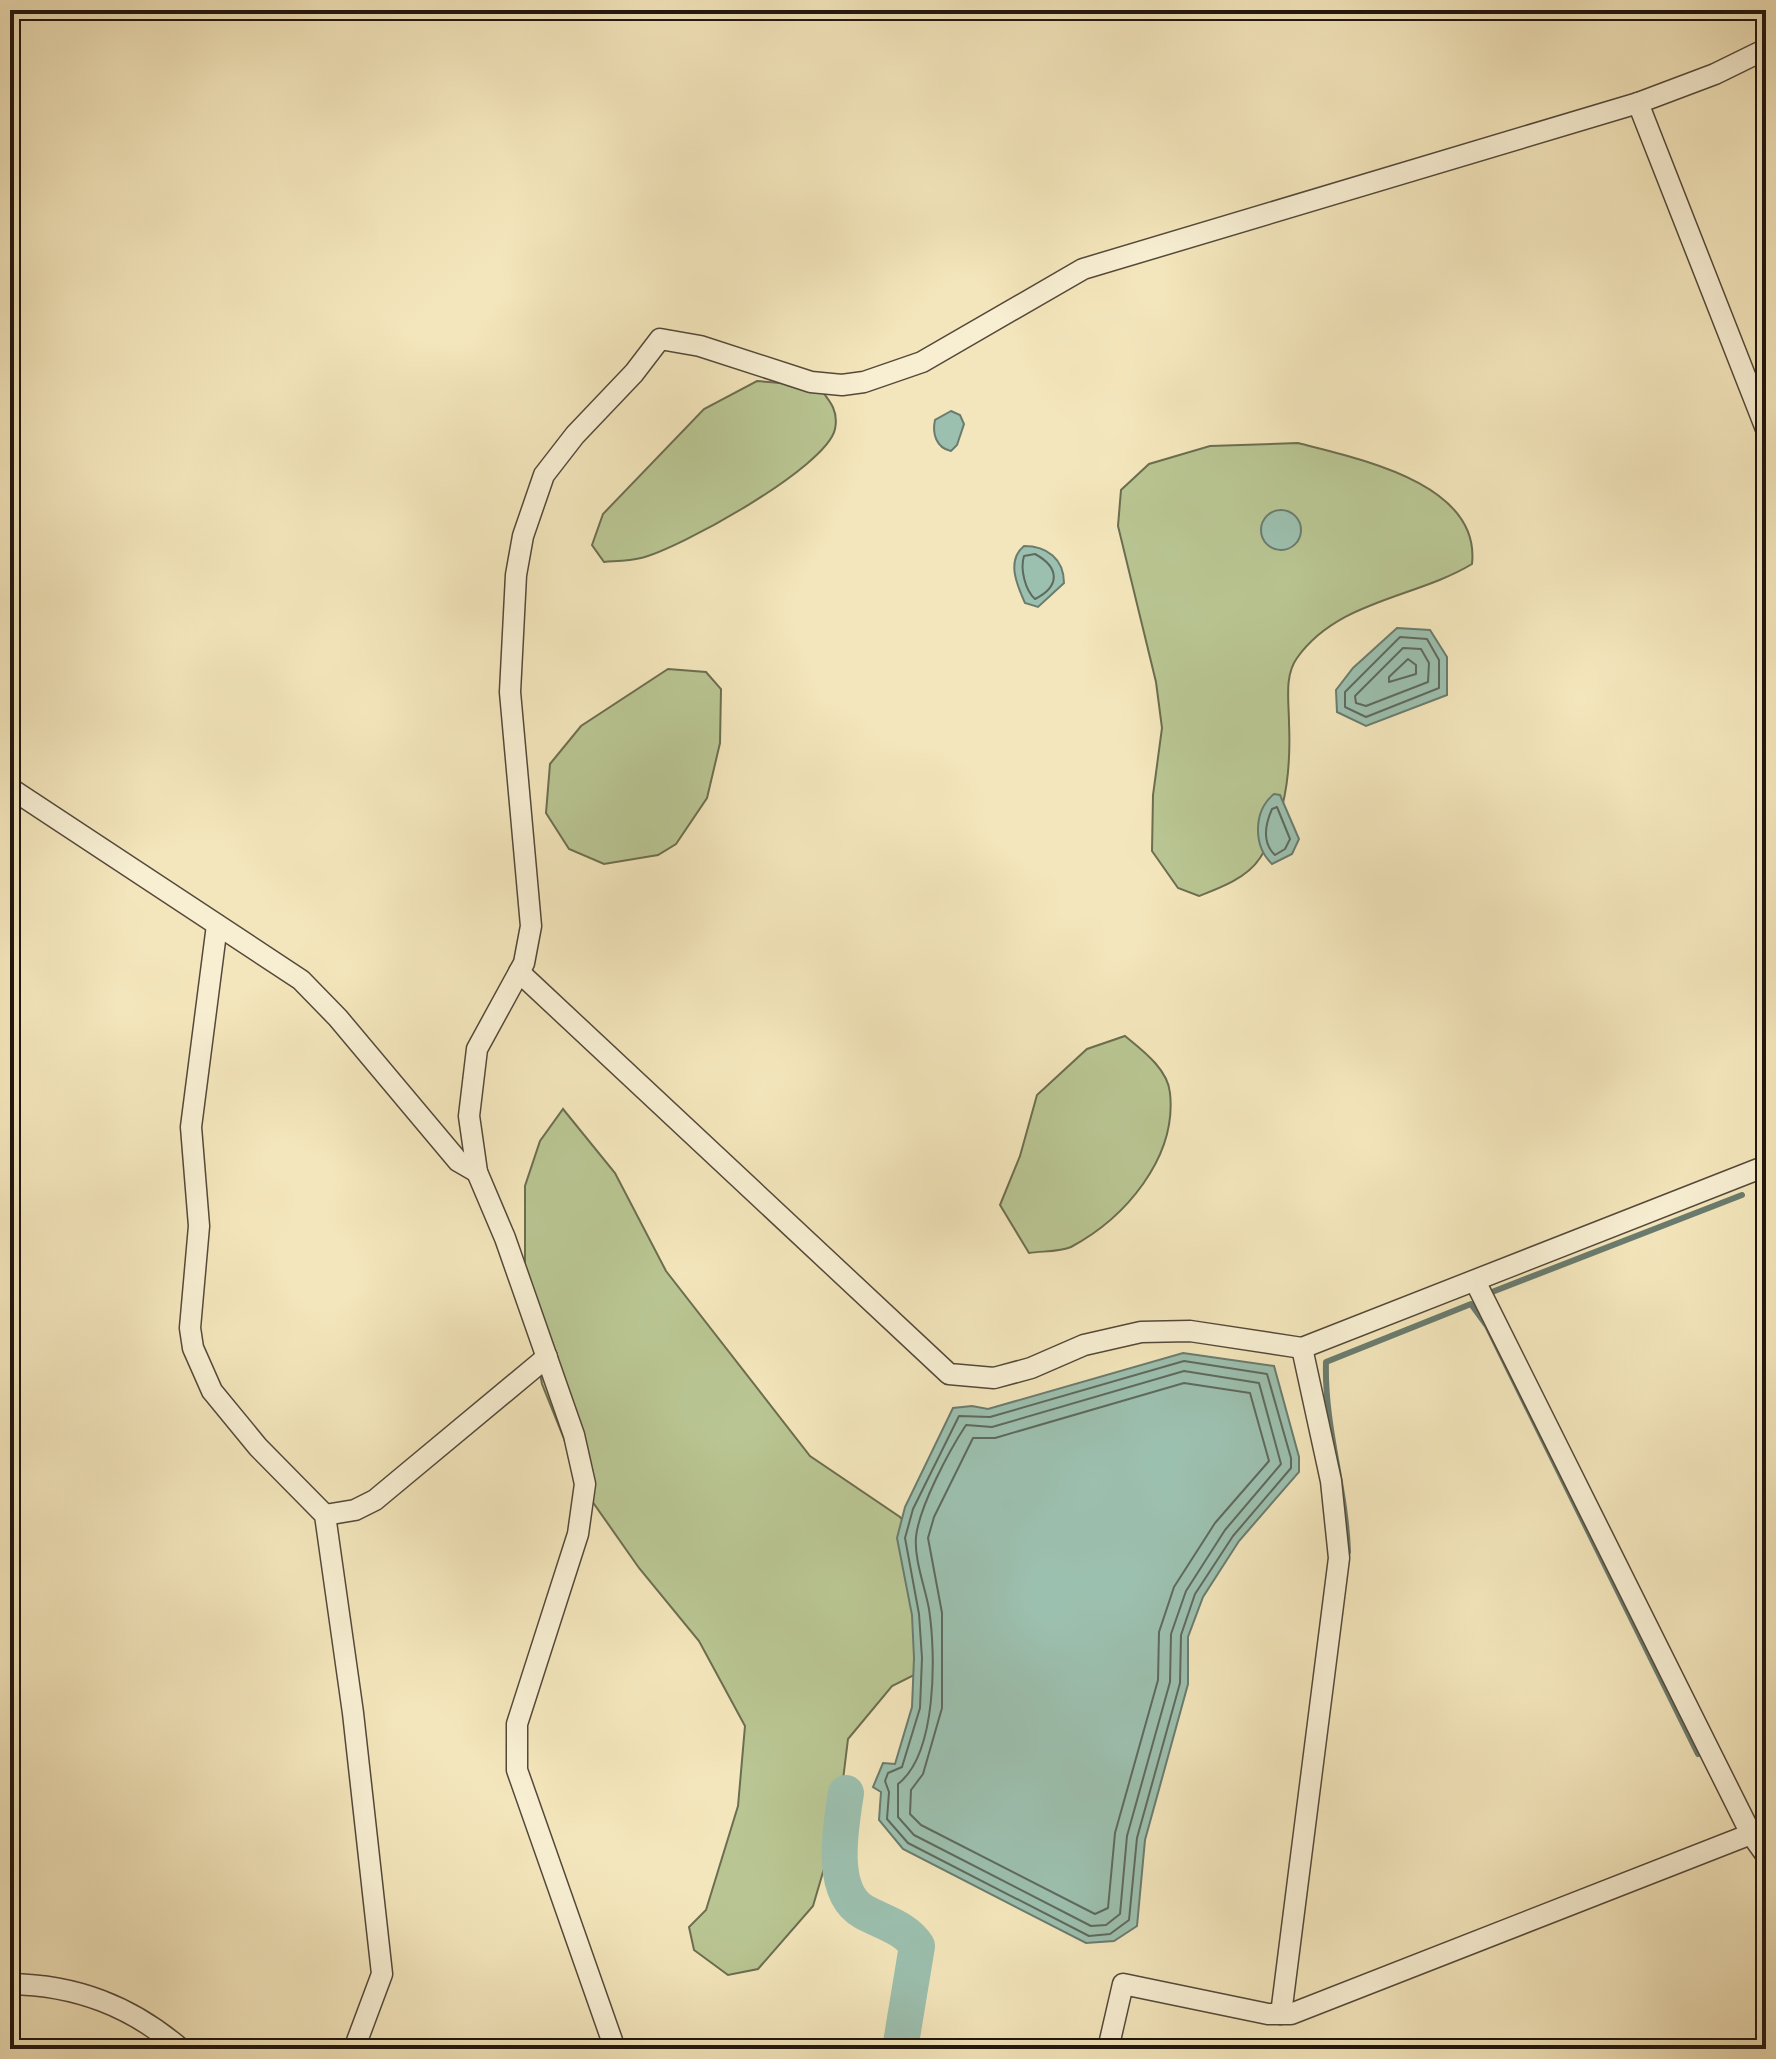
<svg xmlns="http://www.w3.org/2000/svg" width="1776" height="2059" viewBox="0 0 1776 2059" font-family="'IM FELL English',serif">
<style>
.green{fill:#b9c693;stroke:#6c6e50;stroke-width:2}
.water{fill:#9cc0af;stroke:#6a7c6f;stroke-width:2}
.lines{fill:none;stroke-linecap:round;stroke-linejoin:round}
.shore{stroke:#5e6a5e;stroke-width:2}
.stream{stroke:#6a7c6f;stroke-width:6}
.river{stroke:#9cc0af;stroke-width:36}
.minor-casing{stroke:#54493a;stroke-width:23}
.minor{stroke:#f8efd3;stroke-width:20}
</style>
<rect width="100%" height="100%" fill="#f4e6bc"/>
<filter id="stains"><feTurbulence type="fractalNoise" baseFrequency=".0025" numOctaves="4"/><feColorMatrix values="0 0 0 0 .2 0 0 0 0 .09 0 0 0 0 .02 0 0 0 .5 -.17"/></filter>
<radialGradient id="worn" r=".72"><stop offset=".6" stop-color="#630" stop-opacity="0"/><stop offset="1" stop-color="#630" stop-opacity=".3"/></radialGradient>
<g class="green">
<path d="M757,381L818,386C829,400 839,410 835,429C827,467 679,549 641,558C629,561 616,561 604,562L592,545L603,514L704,409Z"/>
<path d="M1298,443C1355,458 1481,482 1472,564C1416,598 1338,600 1297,658C1284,676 1289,702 1289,723C1291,768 1286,820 1260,858C1247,878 1220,888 1199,896L1178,888L1152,851L1153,795L1162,728L1156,682L1118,526L1121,490L1149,464L1210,446Z"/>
<polygon points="668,669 706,672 721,689 720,743 707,798 676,844 658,855 604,864 569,849 546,813 550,764 581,726"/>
<path d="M1125,1036C1142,1050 1168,1069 1170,1093C1177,1158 1125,1218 1071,1247C1060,1252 1041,1251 1029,1253L1000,1205L1020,1156L1037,1095L1087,1049Z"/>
<polygon points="563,1109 615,1173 666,1271 810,1456 900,1517 948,1573 960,1652 892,1686 848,1739 838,1821 813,1906 758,1969 728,1975 694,1950 689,1927 706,1910 738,1806 745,1726 699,1641 639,1568 585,1491 542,1384 525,1295 525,1186 540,1141"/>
</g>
<g class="water">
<path d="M951,411L960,415L964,424L957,445L951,451C936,448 932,433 935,420Z"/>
<circle cx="1281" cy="530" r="20"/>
<path d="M1024,546C1047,546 1064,559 1064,583L1038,607L1025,603C1017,585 1006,561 1024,546Z"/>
<polygon points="1397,628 1430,630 1447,657 1447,695 1366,726 1337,712 1336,690 1353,668"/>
<path d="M1274,794L1280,795L1299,839L1292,854L1272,864C1253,846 1253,811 1274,794Z"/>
<polygon points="1183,1353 1274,1366 1299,1457 1299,1472 1239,1541 1203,1597 1188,1637 1188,1684 1145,1840 1137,1926 1114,1941 1086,1943 903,1849 879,1820 881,1792 873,1787 883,1763 895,1764 912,1707 914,1658 912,1615 897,1538 905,1507 953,1408 972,1406 988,1409"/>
</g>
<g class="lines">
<g class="shore">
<path d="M1035,554C1059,567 1061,586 1035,599C1025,590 1020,569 1024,556Z"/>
<polygon points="1400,637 1427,639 1439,660 1439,688 1366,717 1345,707 1345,692"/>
<polygon points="1403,648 1421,649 1429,663 1428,682 1366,706 1356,703 1355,696"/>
<polygon points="1408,659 1416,665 1416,674 1389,682 1389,677"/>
<path d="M1277,807L1290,839L1285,849L1275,855C1262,843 1265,825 1272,809Z"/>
<polygon points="1184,1361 1267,1374 1291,1458 1291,1468 1233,1536 1195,1594 1181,1635 1180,1683 1137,1838 1129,1920 1110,1934 1089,1936 908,1843 887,1819 889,1792 885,1781 888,1773 902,1767 920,1708 922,1658 919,1614 905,1538 913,1509 959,1416 990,1417"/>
<path d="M1184,1371L1259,1383L1281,1464L1225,1530L1186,1591L1171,1634L1170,1682L1127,1836L1120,1914L1106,1925L1091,1926L914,1835L898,1817V1784C937,1754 936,1655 929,1609C925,1587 914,1559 916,1537C919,1507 949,1451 966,1425L992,1427Z"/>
<polygon points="1184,1383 1250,1393 1269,1461 1215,1523 1174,1587 1159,1632 1158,1680 1115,1833 1108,1908 1095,1914 921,1825 910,1814 911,1790 923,1774 942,1708 942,1613 928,1538 934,1517 973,1438 995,1438"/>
</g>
<g class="stream">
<polyline points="1492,1292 1742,1195"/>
<path d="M1348,1552C1346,1487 1324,1426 1326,1362L1471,1304L1487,1326L1698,1754"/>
</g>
<path class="river" d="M846,1793C841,1826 828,1892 864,1912C882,1922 906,1928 917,1946L900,2049"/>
<defs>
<g id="minor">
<polyline points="1638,103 1766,429"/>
<polyline points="10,788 301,980 338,1018 458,1161 477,1172"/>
<polyline points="217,925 191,1127 199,1226 190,1328 193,1348 212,1391 258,1447 325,1515 353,1713 382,1974 354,2049"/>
<polyline points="519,972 949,1374 994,1378 1031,1368 1084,1345 1141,1332 1190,1331 1302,1348 1766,1166"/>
<polyline points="1475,1281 1751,1834 1766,1855"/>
<polyline points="325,1515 355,1510 375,1500 547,1357"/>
<path d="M10,1984C76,1985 131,2006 181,2049"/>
<polyline points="1281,2014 1339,1558 1331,1481 1302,1348"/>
<polyline points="615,2049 517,1770 517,1724 578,1534 585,1484 574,1435 505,1238 477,1172 469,1116 477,1049 524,963 531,926 510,692 516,575 523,536 544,475 575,435 634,373 660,339 700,346 811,382 842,385 864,382 922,362 1083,269 1638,103 1715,74 1766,49"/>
<polyline points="1108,2049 1123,1984 1268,2014 1291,2014 1751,1834"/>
</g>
</defs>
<use href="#minor" class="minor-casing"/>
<use href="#minor" class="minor"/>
</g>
<rect width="1776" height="2059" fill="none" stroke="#f4e6bc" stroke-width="40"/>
<rect x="12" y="12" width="1752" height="2035" fill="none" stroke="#1f150e" stroke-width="4"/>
<rect x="20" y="20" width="1736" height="2019" fill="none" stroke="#1f150e" stroke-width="2"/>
<rect width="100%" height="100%" filter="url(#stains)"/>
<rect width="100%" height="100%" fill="url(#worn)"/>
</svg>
